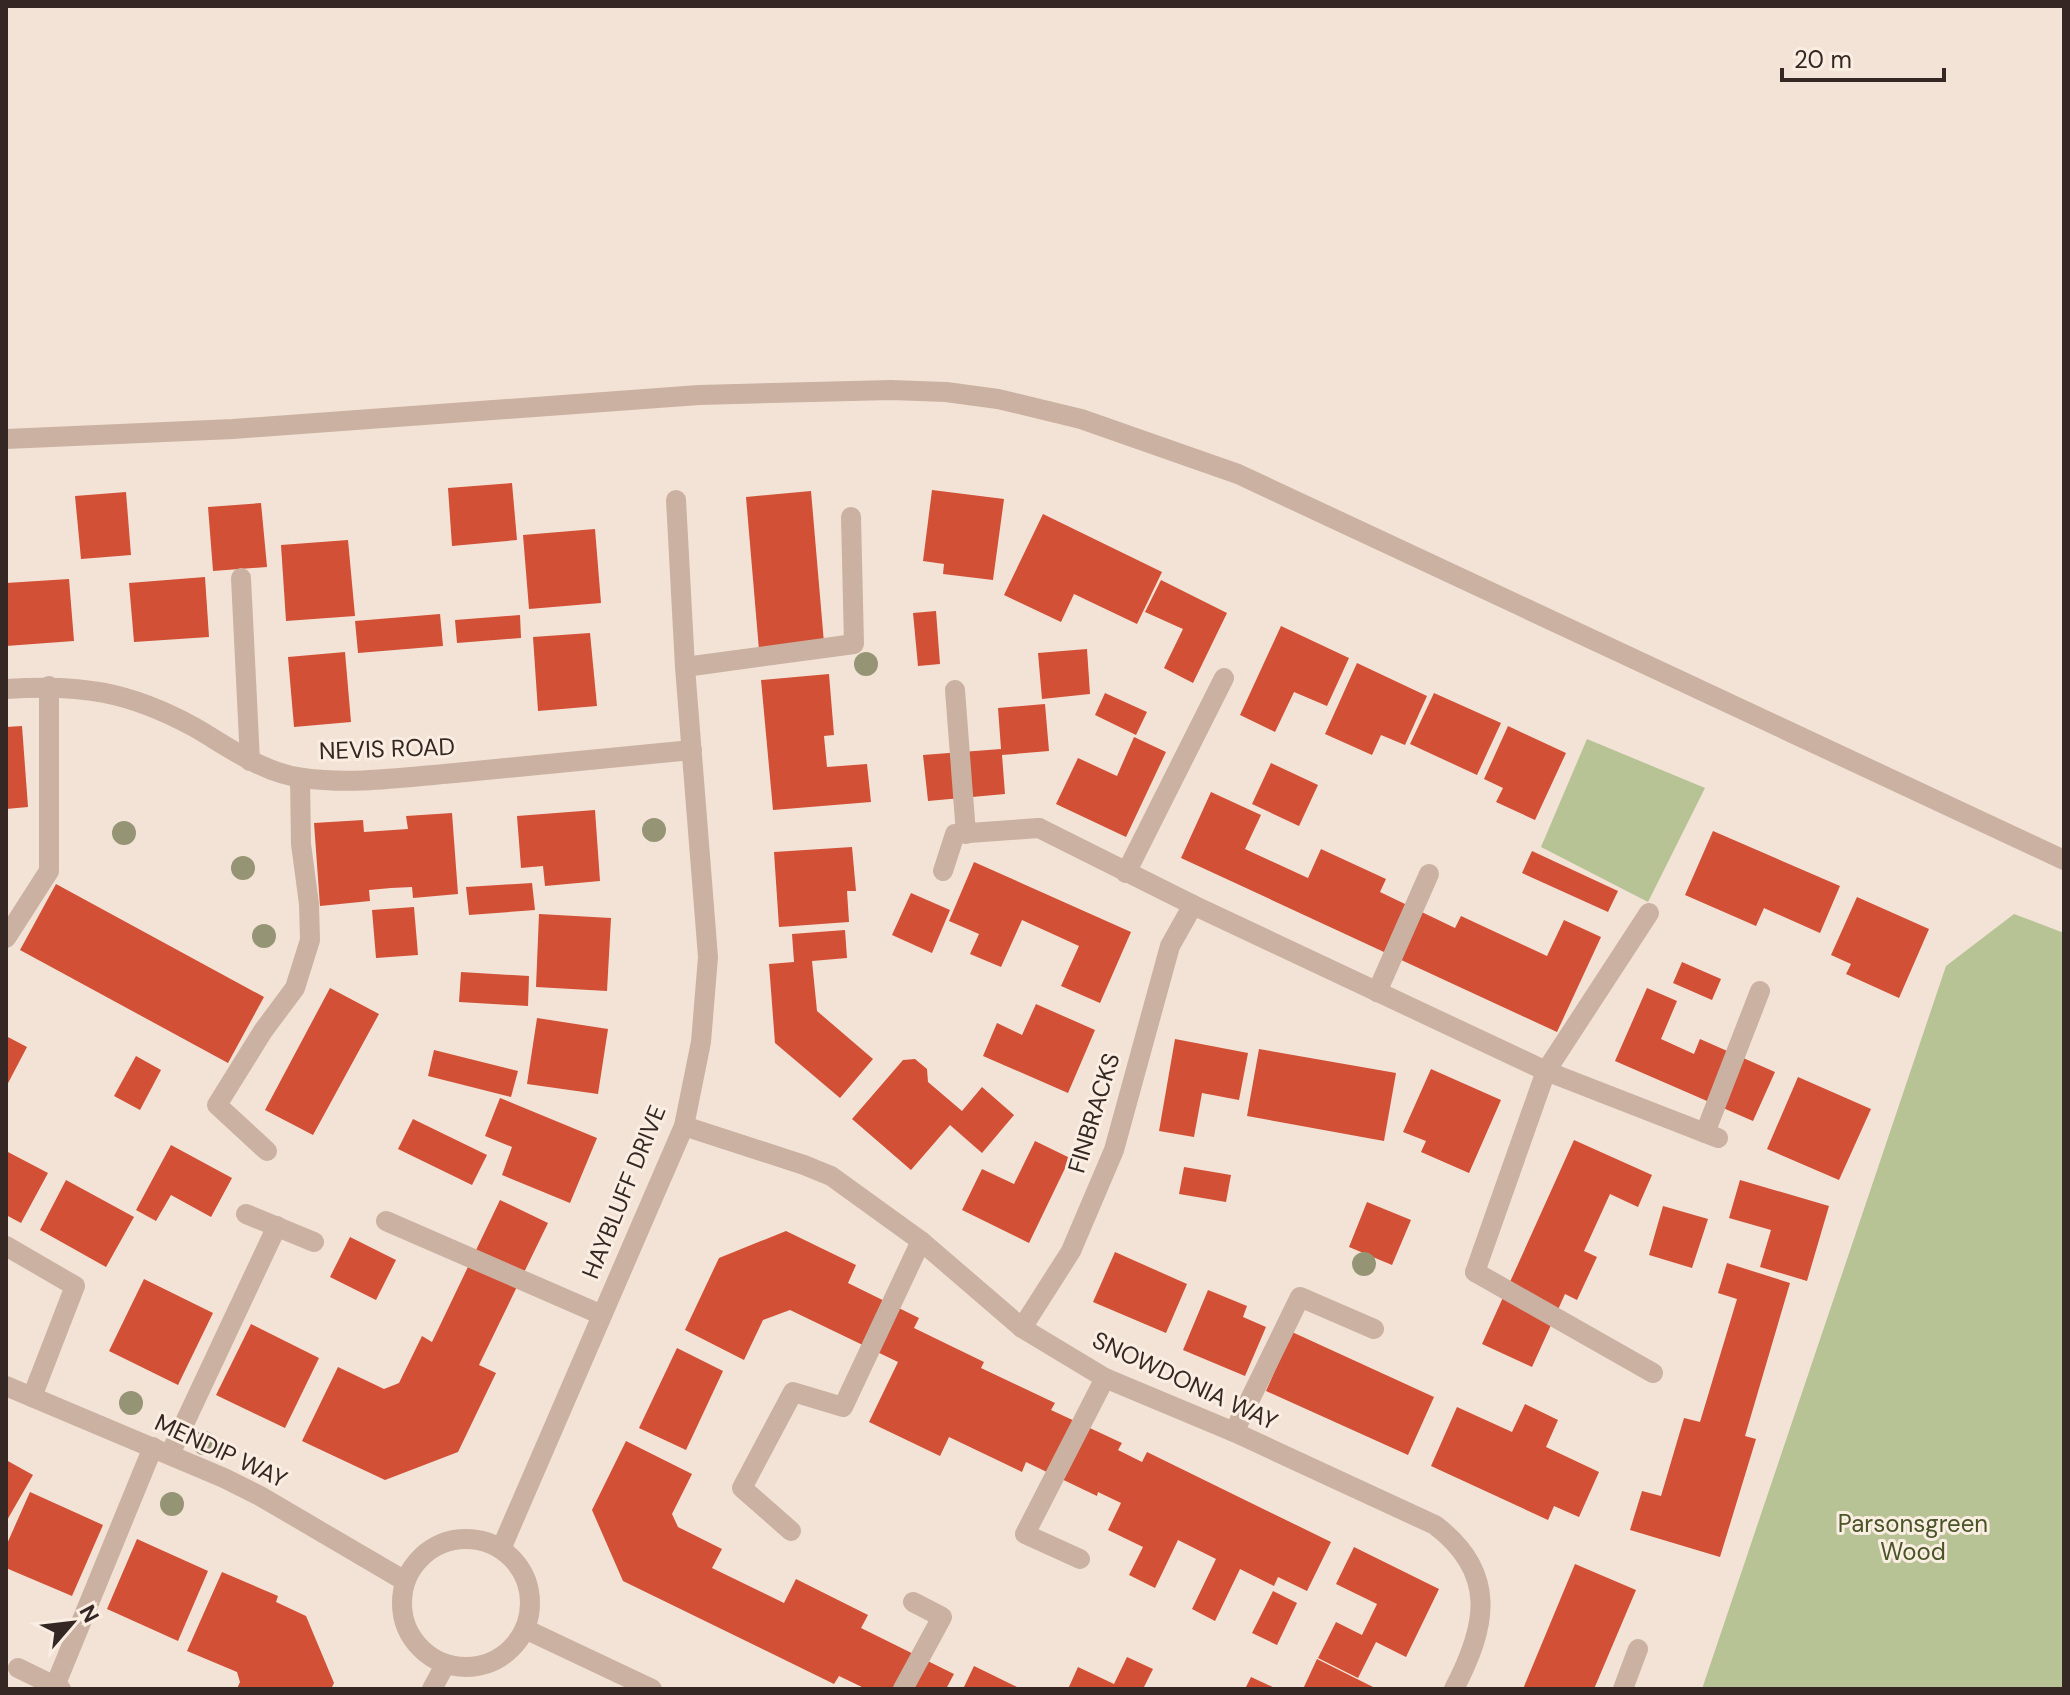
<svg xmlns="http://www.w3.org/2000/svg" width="2070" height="1695" viewBox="0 0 2070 1695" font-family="'DM Sans',sans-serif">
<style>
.green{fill:#b7c395}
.building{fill:#d15036}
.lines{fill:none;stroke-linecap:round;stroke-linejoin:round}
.service{stroke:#cbb1a1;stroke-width:20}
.minor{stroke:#cbb1a1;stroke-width:20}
.tertiary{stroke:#cbb1a1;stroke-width:20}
.tree{fill:#959575}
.labels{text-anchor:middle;stroke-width:6;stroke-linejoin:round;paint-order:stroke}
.street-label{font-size:24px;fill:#352824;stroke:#faede2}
.park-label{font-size:24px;fill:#485526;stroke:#faede2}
</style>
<rect width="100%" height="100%" fill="#f3e3d6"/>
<g class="green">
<polygon points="1587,739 1705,788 1648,902 1541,847"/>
<polygon points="2014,914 2064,933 2064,1689 1702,1689 1946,966"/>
</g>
<g class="building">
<polygon points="512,483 517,540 452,546 448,488"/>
<polygon points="932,490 1004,499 993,580 943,574 944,564 923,561"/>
<polygon points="811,491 824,643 759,650 746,497"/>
<polygon points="126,492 131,555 81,559 75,496"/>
<polygon points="261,503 267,567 213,571 208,507"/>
<polygon points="1043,514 1162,572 1137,624 1074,594 1061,622 1004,595"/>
<polygon points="595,529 601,603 529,609 523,535"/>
<polygon points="348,540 355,616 286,621 281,545"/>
<polygon points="205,577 209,637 134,642 129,583"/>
<polygon points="69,579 74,641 6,646 6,583"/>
<polygon points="1161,580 1227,613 1193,683 1164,668 1183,629 1145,612"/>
<polygon points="936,611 940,664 918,666 913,613"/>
<polygon points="440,614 443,646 358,653 355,621"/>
<polygon points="520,615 521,638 457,643 455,620"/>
<polygon points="1281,626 1349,658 1327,706 1294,692 1275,732 1240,715"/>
<polygon points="590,633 597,706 538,711 533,637"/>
<polygon points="1087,649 1090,694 1042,699 1038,653"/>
<polygon points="345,652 351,722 294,727 288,657"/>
<polygon points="1357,663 1427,696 1405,745 1381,735 1372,755 1325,734"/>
<polygon points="829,674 834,735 824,736 827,767 867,764 871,802 773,810 761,680"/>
<polygon points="1105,693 1147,712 1136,735 1095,715"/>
<polygon points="1434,693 1501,723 1477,775 1410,744"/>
<polygon points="1045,704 1049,751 1002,755 1005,794 928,801 923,755 1001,749 998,708"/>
<polygon points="22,726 28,807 6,809 6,727"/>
<polygon points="1508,726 1566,753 1535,820 1496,802 1503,788 1484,779"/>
<polygon points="1134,737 1166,752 1126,837 1056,804 1078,758 1117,776"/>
<polygon points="1271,763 1318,785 1299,826 1252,804"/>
<polygon points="1211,792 1261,815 1245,849 1308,878 1321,849 1386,879 1380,892 1455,928 1461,916 1547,956 1564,920 1601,937 1557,1032 1181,858"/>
<polygon points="595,810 600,881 545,886 543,866 521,868 517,816"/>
<polygon points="452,813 458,894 413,898 412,887 391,888 369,890 370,901 320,906 314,823 363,820 364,832 408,829 406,816"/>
<polygon points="1713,831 1840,886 1820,933 1764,908 1756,926 1685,895"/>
<polygon points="852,847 856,891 847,891 849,922 779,927 774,852"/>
<polygon points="1532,851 1618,891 1608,912 1522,873"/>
<polygon points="974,862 1131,932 1100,1003 1061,986 1079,946 1022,920 1001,967 970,954 979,934 949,921"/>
<polygon points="532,883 535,910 469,915 466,887"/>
<polygon points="56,884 264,997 228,1063 20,950"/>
<polygon points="911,893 950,910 932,953 892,935"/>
<polygon points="1857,897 1929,929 1899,998 1846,974 1851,964 1831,955"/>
<polygon points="414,907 418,955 376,958 372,910"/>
<polygon points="539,914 611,918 607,991 536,987"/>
<polygon points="845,930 847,958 812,961 817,1011 873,1059 840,1098 775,1043 769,964 794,962 792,934"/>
<polygon points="1682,962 1721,979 1712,1000 1673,983"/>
<polygon points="461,972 529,976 528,1006 459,1002"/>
<polygon points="330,988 379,1014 313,1135 265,1110"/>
<polygon points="1647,988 1677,1001 1661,1039 1694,1054 1700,1039 1775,1072 1753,1121 1615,1061"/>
<polygon points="1036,1004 1095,1030 1068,1093 983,1056 997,1023 1022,1035"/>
<polygon points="537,1018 608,1029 598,1094 527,1084"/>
<polygon points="6,1036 27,1047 6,1087"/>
<polygon points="1175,1039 1248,1053 1239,1100 1202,1093 1194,1137 1159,1131"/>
<polygon points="1259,1049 1396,1073 1384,1141 1247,1116"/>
<polygon points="434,1050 518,1071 511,1097 428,1076"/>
<polygon points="136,1056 161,1070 140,1110 114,1096"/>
<polygon points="915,1059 927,1069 928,1082 962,1111 982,1087 1014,1115 982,1153 950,1125 911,1170 852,1119 903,1060"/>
<polygon points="1431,1069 1501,1100 1469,1173 1421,1152 1426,1141 1403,1132"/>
<polygon points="1798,1077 1871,1109 1839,1180 1767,1149"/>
<polygon points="500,1098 597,1138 570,1203 502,1175 512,1147 485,1136"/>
<polygon points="413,1119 487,1155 472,1185 398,1149"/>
<polygon points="1574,1140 1652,1175 1638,1207 1610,1194 1584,1251 1597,1257 1577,1300 1565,1294 1532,1367 1482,1344"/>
<polygon points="1035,1141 1070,1158 1029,1243 962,1210 982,1169 1014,1184"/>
<polygon points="171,1145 232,1178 211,1217 171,1195 156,1221 136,1210"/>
<polygon points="6,1151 48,1173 21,1223 6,1215"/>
<polygon points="1184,1167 1231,1175 1226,1202 1179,1194"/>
<polygon points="66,1180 134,1217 106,1267 40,1230"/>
<polygon points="1740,1180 1829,1206 1807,1281 1760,1267 1771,1230 1729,1218"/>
<polygon points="500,1200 548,1223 479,1365 496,1373 458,1452 385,1480 302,1441 338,1367 384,1389 399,1383 422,1336 432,1342"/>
<polygon points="1367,1202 1411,1220 1392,1265 1349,1247"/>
<polygon points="1663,1206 1708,1219 1692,1268 1649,1255"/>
<polygon points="786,1231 856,1265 848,1283 919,1318 914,1328 984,1362 981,1368 1055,1403 1051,1410 1122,1443 1118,1450 1142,1462 1147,1452 1331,1542 1307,1591 1278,1577 1274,1586 1240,1569 1215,1621 1192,1609 1216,1559 1178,1540 1155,1588 1129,1575 1143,1547 1108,1530 1121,1503 1098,1492 1097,1496 1026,1462 1022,1472 949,1437 940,1456 869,1422 898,1362 790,1310 763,1320 744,1360 685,1330 719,1258"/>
<polygon points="350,1237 396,1260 376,1300 330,1277"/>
<polygon points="1115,1252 1187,1284 1166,1333 1093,1302"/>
<polygon points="1727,1263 1790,1283 1745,1436 1756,1439 1720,1557 1630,1530 1642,1491 1661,1496 1684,1418 1700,1422 1737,1299 1718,1293"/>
<polygon points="144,1279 213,1313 178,1385 109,1351"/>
<polygon points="1208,1290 1247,1306 1243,1317 1266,1327 1245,1376 1183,1350"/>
<polygon points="251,1324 319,1358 285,1428 216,1395"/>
<polygon points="1292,1332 1434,1397 1408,1455 1266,1391"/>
<polygon points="677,1348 723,1371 686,1450 639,1428"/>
<polygon points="1525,1404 1558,1420 1546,1447 1599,1472 1579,1517 1554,1506 1548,1520 1431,1466 1457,1407 1512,1432"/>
<polygon points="626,1441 692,1474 672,1514 678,1527 722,1549 712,1568 784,1603 796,1579 868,1615 861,1628 954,1674 946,1689 866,1689 839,1676 834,1684 623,1581 592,1510"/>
<polygon points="6,1460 33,1475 6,1522"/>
<polygon points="30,1492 103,1525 72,1596 6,1568 6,1546"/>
<polygon points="137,1539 208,1571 178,1641 107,1609"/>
<polygon points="1354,1547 1439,1589 1406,1657 1376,1642 1358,1678 1318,1658 1336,1622 1362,1635 1377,1604 1336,1584"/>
<polygon points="1575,1564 1636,1590 1594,1689 1523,1689"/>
<polygon points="222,1572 278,1596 276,1602 306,1616 334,1683 331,1689 237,1689 240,1682 237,1672 187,1651"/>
<polygon points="1273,1591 1297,1603 1277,1645 1252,1633"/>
<polygon points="1127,1657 1153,1669 1143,1689 1068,1689 1078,1667 1114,1684"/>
<polygon points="1317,1659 1377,1689 1303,1689"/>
<polygon points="974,1666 1021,1689 963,1689"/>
<polygon points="1251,1677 1277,1689 1245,1689"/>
</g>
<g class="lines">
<g class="service">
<polyline points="241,578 250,761"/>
<polyline points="685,667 854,644 851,517"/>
<polyline points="955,690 966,834"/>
<polyline points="943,871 955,834 1039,828"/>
<polyline points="1126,873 1224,678"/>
<polyline points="6,938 49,871 49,686"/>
<polyline points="1377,992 1429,874"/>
<polyline points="1546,1071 1649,913"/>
<polyline points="1705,1133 1760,991"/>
<polyline points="267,1151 217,1105 263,1031 295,988 310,940 309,904 301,844 300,778"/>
<polyline points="246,1214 314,1242"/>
<polyline points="386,1221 602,1315"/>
<polyline points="6,1246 75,1286 32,1397"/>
<polyline points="1475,1272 1653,1373"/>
<polyline points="1234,1432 1300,1297 1374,1329"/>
<polyline points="170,1454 277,1226"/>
<polyline points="791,1531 742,1488 793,1392 843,1407 921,1241"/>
<polyline points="1080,1559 1025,1534 1105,1378"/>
<polyline points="18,1668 61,1689"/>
<polyline points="55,1686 153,1447"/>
<polyline points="903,1689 942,1617 913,1602"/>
<polyline points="1623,1689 1638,1649"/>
</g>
<g class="minor">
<path d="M6,689C80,684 128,691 194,727C229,747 262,773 303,778C354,785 405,777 455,773C534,766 613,758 692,750"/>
<polyline points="1039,828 1193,905 1546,1071 1718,1138"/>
<path d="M684,1126L804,1165L831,1176L921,1241L1022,1328L1105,1378L1234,1432L1435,1525C1498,1573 1487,1626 1454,1689"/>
<polyline points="1475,1272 1546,1071"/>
<polyline points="1022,1328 1071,1251 1114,1150 1170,946 1193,905"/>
<polyline points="6,1386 224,1478 260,1496 405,1581"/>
<circle cx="466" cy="1603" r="64"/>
<polyline points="501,1549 684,1126 701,1042 708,957 685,667 676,500"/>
<polyline points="525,1629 652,1689"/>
<polyline points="432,1689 445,1665"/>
</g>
<polyline class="tertiary" points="6,439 233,429 699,395 891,390 946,392 998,399 1081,419 1238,474 2064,860"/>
</g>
<g class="tree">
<circle cx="866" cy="664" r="12"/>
<circle cx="654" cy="830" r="12"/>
<circle cx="124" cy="833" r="12"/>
<circle cx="243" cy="868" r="12"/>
<circle cx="264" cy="936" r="12"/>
<circle cx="1364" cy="1264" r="12"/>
<circle cx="131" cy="1403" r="12"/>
<circle cx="204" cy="1443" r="12"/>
<circle cx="172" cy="1504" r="12"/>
</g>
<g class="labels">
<g class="street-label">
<text transform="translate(387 749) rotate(-2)" y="8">NEVIS ROAD</text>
<text transform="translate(1094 1113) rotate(-73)" y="8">FINBRACKS</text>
<text transform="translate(624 1192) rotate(-68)" y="8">HAYBLUFF DRIVE</text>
<text transform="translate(1185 1381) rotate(25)" y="8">SNOWDONIA WAY</text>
<text transform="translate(221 1451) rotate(25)" y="8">MENDIP WAY</text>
</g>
<g class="park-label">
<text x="1913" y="1532">Parsonsgreen<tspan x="1913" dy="28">Wood</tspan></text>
</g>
</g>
<rect width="2070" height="1695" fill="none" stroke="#352824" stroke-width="16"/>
<g transform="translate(72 1623) rotate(62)" stroke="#faede2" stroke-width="6" paint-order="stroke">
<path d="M0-6L14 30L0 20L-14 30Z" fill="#352824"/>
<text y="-12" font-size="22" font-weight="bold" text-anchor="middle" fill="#352824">N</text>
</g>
<path d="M1782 68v12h162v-12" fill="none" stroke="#352824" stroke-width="4"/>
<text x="1794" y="68" font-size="24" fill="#352824" stroke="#faede2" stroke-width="6" paint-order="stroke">20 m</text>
</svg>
